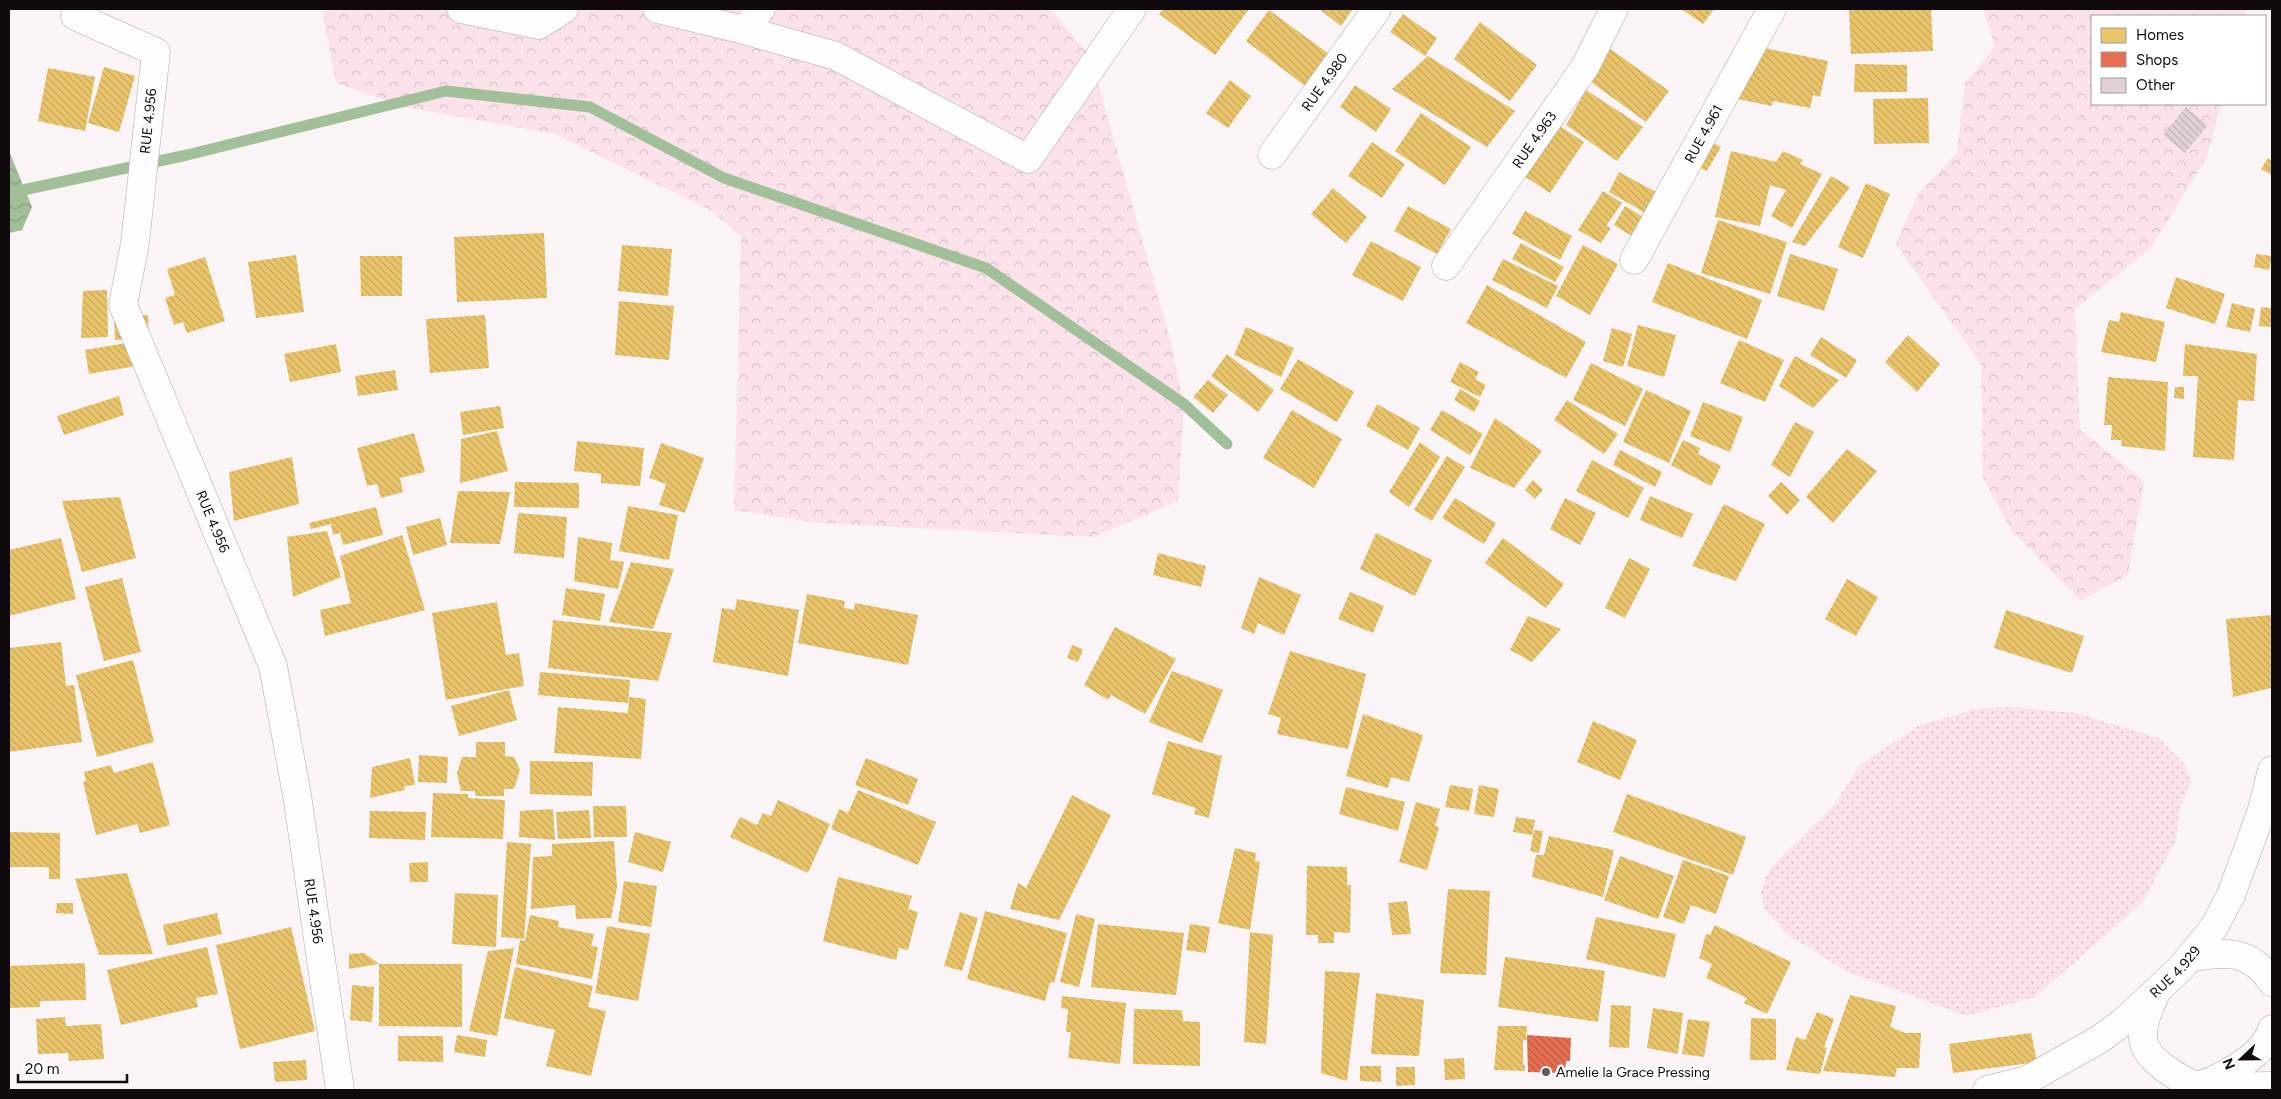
<svg xmlns="http://www.w3.org/2000/svg" width="2281" height="1099" viewBox="0 0 2281 1099" font-family="Figtree,sans-serif">
<style>
.grass{fill:url(#grass-dots)}
.forest{fill:url(#forest-crowns)}
.water{fill:url(#water-waves)}
.homes{fill:url(#homes-back-hatch)}
.shops{fill:url(#shops-back-hatch)}
.lines{fill:none;stroke-linecap:round;stroke-linejoin:round}
.stream{stroke:#a1bf98;stroke-width:11}
.building{fill:url(#building-back-hatch)}
.minor-casing{stroke:#afa8aa;stroke-width:29}
.primary-casing{stroke:#afa8aa;stroke-width:29}
.minor{stroke:#fefdfe;stroke-width:28}
.primary{stroke:#fefdfe;stroke-width:28}
.poi-dot{fill:#635c5f;stroke:#fff;stroke-width:2}
.labels{text-anchor:middle;stroke-width:5;stroke-linejoin:round;paint-order:stroke}
.street-label{font-size:14px;fill:#110a0d;stroke:#fff}
.poi-label{font-size:14px;fill:#110a0d;stroke:#fff;text-anchor:start}
</style>
<defs>
<pattern id="grass-dots" width="8" height="8" patternUnits="userSpaceOnUse" patternTransform="scale(1.25)"><rect width="8" height="8" fill="#fbe2ea"/><path d="M2 2h.1M6 6h.1" fill="none" stroke="#d6c1c8" stroke-width="1.8" stroke-linecap="round"/></pattern>
<pattern id="forest-crowns" width="20" height="18" patternUnits="userSpaceOnUse" patternTransform="scale(1.25)"><rect width="20" height="18" fill="#fbe2ea"/><path d="M2 6a3 3 0 1 1 6 0M12 15a3 3 0 1 1 6 0" fill="none" stroke="#d6c1c8"/></pattern>
<pattern id="water-waves" width="16" height="10" patternUnits="userSpaceOnUse" patternTransform="scale(1.25)"><rect width="16" height="10" fill="#a1bf98"/><path d="M0 5q4-4 8 0t8 0" fill="none" stroke="#8aa382"/></pattern>
<pattern id="homes-back-hatch" width="6" height="6" patternUnits="userSpaceOnUse" patternTransform="scale(1.25)"><rect width="6" height="6" fill="#e9c46a"/><path d="M-1 5l2 2M0 0l6 6M5-1l2 2" fill="none" stroke="#c7a75b"/></pattern>
<pattern id="shops-back-hatch" width="6" height="6" patternUnits="userSpaceOnUse" patternTransform="scale(1.25)"><rect width="6" height="6" fill="#e76f51"/><path d="M-1 5l2 2M0 0l6 6M5-1l2 2" fill="none" stroke="#ba5942"/></pattern>
<pattern id="building-back-hatch" width="6" height="6" patternUnits="userSpaceOnUse" patternTransform="scale(1.25)"><rect width="6" height="6" fill="#e1d0d7"/><path d="M-1 5l2 2M0 0l6 6M5-1l2 2" fill="none" stroke="#c0b1b7"/></pattern>
</defs>
<rect width="100%" height="100%" fill="#faf4f6"/>
<polygon class="grass" points="2010,707 2076,713 2159,738 2184,764 2191,780 2179,811 2176,840 2142,903 2035,997 1966,1016 1846,971 1788,935 1764,909 1761,892 1766,877 1776,862 1834,805 1860,765 1918,726 1976,709"/>
<g class="forest">
<polygon points="324,9 1050,9 1091,58 1169,335 1184,404 1178,501 1093,537 819,523 734,510 741,236 710,210 555,134 405,107 336,83 323,17"/>
<polygon points="1983,9 2246,9 2244,16 2092,16 2092,104 2221,104 2207,157 2150,249 2075,309 2080,430 2144,481 2128,575 2081,601 2012,531 1983,478 1981,364 1896,244 1919,192 1957,153 1965,84 1995,46"/>
</g>
<polygon class="water" points="9,151 32,207 22,230 9,233"/>
<g class="homes">
<polygon points="1163,9 1249,9 1215,55 1159,14"/>
<polygon points="1319,9 1353,9 1341,26"/>
<polygon points="1681,9 1714,9 1703,24"/>
<polygon points="1849,9 1931,9 1933,51 1851,54"/>
<polygon points="1269,10 1329,54 1305,86 1246,41"/>
<polygon points="1403,14 1437,38 1425,56 1390,32"/>
<polygon points="1480,22 1537,65 1510,101 1454,59"/>
<polygon points="1740,43 1828,61 1820,97 1813,95 1810,108 1773,101 1772,106 1728,97"/>
<polygon points="1609,48 1669,91 1646,122 1587,79"/>
<polygon points="1428,56 1515,111 1487,147 1392,89"/>
<polygon points="1855,64 1907,65 1907,92 1854,92"/>
<polygon points="104,67 135,76 119,132 88,123"/>
<polygon points="48,68 95,77 85,131 38,121"/>
<polygon points="1230,80 1251,96 1228,128 1206,113"/>
<polygon points="1355,85 1391,109 1376,132 1340,107"/>
<polygon points="1586,90 1643,127 1617,161 1566,125"/>
<polygon points="1928,98 1929,143 1874,144 1873,99"/>
<polygon points="1421,113 1471,147 1445,185 1395,151"/>
<polygon points="1552,121 1584,142 1550,193 1518,172"/>
<polygon points="1706,139 1721,147 1707,171 1692,164"/>
<polygon points="1372,142 1405,164 1382,198 1348,176"/>
<polygon points="1731,151 1776,162 1783,151 1803,160 1800,164 1822,174 1792,228 1771,216 1786,190 1770,185 1760,226 1715,217"/>
<polygon points="2268,158 2272,161 2272,175 2261,169"/>
<polygon points="1619,172 1665,197 1654,218 1609,192"/>
<polygon points="1831,176 1850,187 1805,246 1792,242"/>
<polygon points="1866,183 1890,194 1863,258 1838,247"/>
<polygon points="1333,188 1367,217 1346,243 1311,214"/>
<polygon points="1603,191 1622,203 1606,226 1611,228 1601,243 1578,230"/>
<polygon points="1408,206 1451,229 1437,254 1394,231"/>
<polygon points="1625,206 1651,222 1640,241 1614,225"/>
<polygon points="1525,211 1572,236 1560,260 1512,234"/>
<polygon points="1718,220 1787,242 1770,294 1701,273"/>
<polygon points="544,233 547,298 457,302 454,237"/>
<polygon points="1371,241 1421,267 1403,301 1352,275"/>
<polygon points="1521,243 1564,267 1555,282 1512,259"/>
<polygon points="622,245 672,249 668,296 618,291"/>
<polygon points="1583,245 1618,264 1590,315 1556,296"/>
<polygon points="1790,254 1838,269 1824,311 1777,296"/>
<polygon points="2256,254 2272,256 2269,270 2254,267"/>
<polygon points="296,255 304,312 256,318 248,262"/>
<polygon points="360,256 402,256 402,296 361,296"/>
<polygon points="205,257 225,321 187,333 183,322 174,325 165,298 175,295 167,269"/>
<polygon points="1503,259 1558,286 1547,308 1492,280"/>
<polygon points="1668,263 1762,300 1747,339 1652,302"/>
<polygon points="2176,277 2225,294 2215,324 2166,308"/>
<polygon points="1487,285 1586,342 1566,378 1466,323"/>
<polygon points="107,290 108,337 81,338 83,291"/>
<polygon points="619,301 674,306 669,360 615,355"/>
<polygon points="2232,303 2255,309 2250,332 2226,327"/>
<polygon points="2261,307 2272,308 2272,327 2259,326"/>
<polygon points="2121,312 2165,322 2156,362 2101,352 2109,320 2119,322"/>
<polygon points="148,315 149,338 115,340 114,316"/>
<polygon points="485,315 489,368 430,373 426,319"/>
<polygon points="1638,325 1676,335 1664,377 1627,366"/>
<polygon points="1246,327 1294,348 1281,377 1234,355"/>
<polygon points="1612,328 1632,334 1623,367 1603,361"/>
<polygon points="1908,335 1940,364 1917,392 1885,362"/>
<polygon points="1821,337 1857,360 1846,378 1810,355"/>
<polygon points="144,340 148,364 89,374 85,350"/>
<polygon points="1739,340 1784,360 1765,402 1720,383"/>
<polygon points="336,344 341,372 290,382 284,354"/>
<polygon points="2185,344 2257,354 2254,401 2238,400 2234,460 2193,457 2198,376 2183,376"/>
<polygon points="1227,354 1274,390 1258,412 1211,376"/>
<polygon points="1795,356 1839,380 1813,408 1779,386"/>
<polygon points="1298,359 1354,392 1337,422 1280,389"/>
<polygon points="1460,362 1479,372 1475,379 1486,385 1480,397 1450,382"/>
<polygon points="1591,363 1643,389 1625,426 1573,400"/>
<polygon points="395,370 398,390 358,396 355,376"/>
<polygon points="2108,377 2168,382 2165,451 2121,446 2122,440 2111,440 2112,425 2104,425"/>
<polygon points="1208,380 1228,395 1213,413 1193,397"/>
<polygon points="2175,387 2184,387 2184,399 2174,398"/>
<polygon points="1460,389 1480,401 1474,412 1454,400"/>
<polygon points="1646,390 1691,411 1669,463 1623,442"/>
<polygon points="119,396 124,415 64,435 57,416"/>
<polygon points="1567,400 1618,434 1604,454 1554,420"/>
<polygon points="1703,402 1743,417 1730,452 1690,436"/>
<polygon points="1377,404 1420,428 1408,450 1366,426"/>
<polygon points="500,406 504,428 463,435 460,412"/>
<polygon points="1292,410 1342,439 1314,488 1263,458"/>
<polygon points="1442,410 1483,434 1470,455 1430,430"/>
<polygon points="1495,418 1542,451 1514,488 1470,468"/>
<polygon points="1795,422 1814,432 1790,477 1771,465"/>
<polygon points="497,431 508,471 460,483 461,439"/>
<polygon points="414,433 425,472 400,478 403,492 381,498 377,484 367,486 357,448"/>
<polygon points="1683,440 1700,448 1698,454 1721,466 1711,486 1671,465"/>
<polygon points="577,441 644,448 640,486 601,483 601,474 574,471"/>
<polygon points="1420,442 1440,457 1409,507 1389,492"/>
<polygon points="661,443 704,458 685,513 659,505 666,484 649,478"/>
<polygon points="1847,449 1877,471 1833,523 1806,497"/>
<polygon points="1620,450 1662,472 1655,487 1613,465"/>
<polygon points="1447,456 1465,467 1432,521 1414,510"/>
<polygon points="292,457 299,504 234,521 229,472"/>
<polygon points="1592,460 1644,488 1628,518 1576,491"/>
<polygon points="1533,480 1543,490 1535,499 1525,490"/>
<polygon points="515,482 579,483 579,508 514,507"/>
<polygon points="1781,482 1800,500 1787,515 1768,496"/>
<polygon points="458,491 510,492 500,544 450,543"/>
<polygon points="1650,496 1693,514 1682,538 1640,520"/>
<polygon points="120,497 136,558 82,572 62,501"/>
<polygon points="1455,498 1496,523 1484,544 1442,518"/>
<polygon points="1565,498 1596,513 1580,545 1550,529"/>
<polygon points="1724,504 1765,524 1736,581 1692,566"/>
<polygon points="628,506 678,515 669,560 619,551"/>
<polygon points="376,507 383,535 343,545 340,533 333,535 331,524 311,529 309,523"/>
<polygon points="518,513 567,517 564,558 514,553"/>
<polygon points="440,518 447,545 413,555 406,527"/>
<polygon points="327,531 341,577 293,597 287,537"/>
<polygon points="1376,533 1432,560 1415,596 1360,569"/>
<polygon points="402,535 425,610 325,636 320,610 351,603 340,556"/>
<polygon points="578,537 612,543 610,560 624,562 618,589 574,581"/>
<polygon points="61,538 76,599 9,616 9,550"/>
<polygon points="1503,538 1564,584 1546,608 1485,563"/>
<polygon points="1158,553 1206,566 1201,587 1153,575"/>
<polygon points="1629,558 1650,569 1625,618 1605,608"/>
<polygon points="631,562 674,569 653,629 609,622"/>
<polygon points="1259,577 1301,595 1284,635 1258,623 1254,634 1241,628"/>
<polygon points="122,578 141,652 104,661 85,587"/>
<polygon points="1847,579 1878,597 1856,636 1825,619"/>
<polygon points="566,588 605,594 600,621 562,615"/>
<polygon points="1350,592 1384,606 1373,633 1338,619"/>
<polygon points="807,594 845,601 844,608 854,610 855,603 918,615 908,665 798,643"/>
<polygon points="737,599 799,610 788,676 713,662 722,608 735,610"/>
<polygon points="497,602 506,655 519,653 524,686 446,700 432,613"/>
<polygon points="2006,610 2084,636 2072,673 1994,648"/>
<polygon points="2272,615 2271,688 2233,697 2226,619"/>
<polygon points="1528,616 1561,629 1532,662 1510,650"/>
<polygon points="553,620 672,633 658,681 548,668"/>
<polygon points="1115,627 1176,659 1145,714 1111,695 1108,700 1084,685"/>
<polygon points="61,642 66,686 74,685 82,742 9,752 9,648"/>
<polygon points="1072,645 1083,649 1078,662 1067,658"/>
<polygon points="1290,651 1366,674 1348,749 1277,734 1281,718 1268,714"/>
<polygon points="133,660 154,742 97,757 76,675"/>
<polygon points="1172,671 1223,690 1202,743 1149,722"/>
<polygon points="540,672 630,680 628,703 538,695"/>
<polygon points="509,690 517,720 459,736 451,706"/>
<polygon points="629,697 646,699 641,759 554,753 558,707 628,713"/>
<polygon points="1363,714 1423,735 1409,782 1391,777 1388,788 1346,776"/>
<polygon points="1593,721 1637,740 1620,780 1577,762"/>
<polygon points="1168,741 1222,756 1209,818 1194,814 1196,808 1152,794"/>
<polygon points="476,742 505,742 505,756 514,757 520,770 514,789 504,789 504,796 475,796 475,791 461,791 457,773 462,757 476,757"/>
<polygon points="419,755 448,757 447,783 418,782"/>
<polygon points="410,758 415,785 404,786 405,790 370,798 372,767"/>
<polygon points="866,758 918,779 908,805 855,785"/>
<polygon points="530,761 593,762 592,796 530,794"/>
<polygon points="153,762 170,825 140,833 137,824 96,835 83,782 86,781 84,772 111,765 114,773"/>
<polygon points="1450,785 1473,789 1469,811 1445,807"/>
<polygon points="1479,785 1499,789 1494,817 1474,814"/>
<polygon points="1346,787 1405,802 1398,831 1339,814"/>
<polygon points="858,790 936,822 918,865 831,829 839,809 848,813"/>
<polygon points="433,793 468,794 468,798 505,800 503,839 431,837"/>
<polygon points="1627,794 1746,837 1733,875 1613,832"/>
<polygon points="1072,795 1111,815 1059,920 1010,909 1018,883 1026,888"/>
<polygon points="778,800 830,824 808,873 730,837 740,817 757,825 763,813 771,816"/>
<polygon points="1416,802 1440,809 1435,826 1439,827 1427,870 1399,862"/>
<polygon points="593,806 626,806 627,837 594,837"/>
<polygon points="553,809 555,840 519,837 520,811"/>
<polygon points="589,810 591,838 558,839 556,812"/>
<polygon points="370,811 426,812 425,840 369,838"/>
<polygon points="1516,817 1535,820 1532,835 1513,832"/>
<polygon points="1534,830 1543,831 1539,853 1530,851"/>
<polygon points="9,832 60,833 60,879 49,879 49,867 9,867"/>
<polygon points="635,832 671,842 663,872 628,862"/>
<polygon points="1549,836 1614,850 1603,897 1532,877 1536,855 1544,855"/>
<polygon points="614,841 617,887 611,918 576,919 575,905 531,909 533,857 552,856 552,844"/>
<polygon points="507,842 531,844 524,939 501,937"/>
<polygon points="1235,848 1256,853 1255,861 1260,862 1250,930 1218,923"/>
<polygon points="1620,856 1674,876 1658,919 1604,900"/>
<polygon points="1683,860 1729,876 1716,914 1691,905 1684,924 1663,917"/>
<polygon points="428,862 428,882 410,882 409,863"/>
<polygon points="1307,866 1347,867 1347,885 1351,885 1350,933 1334,932 1334,943 1318,943 1318,935 1306,935"/>
<polygon points="127,873 153,954 99,955 75,879"/>
<polygon points="838,877 912,896 908,909 918,912 908,950 899,948 896,960 823,941"/>
<polygon points="624,881 657,886 651,927 618,922"/>
<polygon points="1448,889 1490,891 1486,975 1440,973"/>
<polygon points="455,893 498,895 496,947 452,944"/>
<polygon points="1407,901 1411,934 1392,935 1388,903"/>
<polygon points="57,903 73,903 73,914 56,913"/>
<polygon points="985,911 1067,933 1054,983 1050,982 1045,1001 967,979"/>
<polygon points="960,912 978,918 962,971 944,966"/>
<polygon points="217,913 222,934 167,946 163,925"/>
<polygon points="1076,914 1095,919 1079,987 1060,982"/>
<polygon points="530,915 559,921 558,927 594,934 591,946 598,947 592,979 516,964 520,940 525,941"/>
<polygon points="1596,917 1676,934 1665,978 1586,959"/>
<polygon points="1098,924 1184,933 1176,995 1091,987"/>
<polygon points="1190,924 1210,927 1206,953 1186,950"/>
<polygon points="1715,925 1791,962 1767,1014 1744,1003 1747,998 1706,978 1712,964 1699,958 1706,934 1710,935"/>
<polygon points="607,926 650,934 638,1001 595,993"/>
<polygon points="291,927 315,1031 240,1049 216,945"/>
<polygon points="1250,932 1273,935 1266,1044 1244,1042"/>
<polygon points="207,947 218,994 196,998 198,1007 121,1025 107,970"/>
<polygon points="514,948 497,1036 469,1031 488,951"/>
<polygon points="364,953 379,964 462,964 462,1027 379,1026 379,964 349,969 349,954"/>
<polygon points="1505,957 1605,971 1598,1022 1498,1007"/>
<polygon points="85,963 86,1000 40,1001 40,1007 9,1008 9,966"/>
<polygon points="515,967 593,986 588,1007 606,1011 591,1076 546,1066 555,1030 504,1018"/>
<polygon points="1325,971 1360,973 1347,1081 1321,1073"/>
<polygon points="352,985 374,987 372,1022 350,1020"/>
<polygon points="1376,993 1424,1000 1419,1056 1371,1054"/>
<polygon points="1850,995 1896,1006 1890,1027 1905,1033 1921,1033 1919,1068 1897,1068 1895,1077 1823,1071"/>
<polygon points="1062,996 1126,1003 1120,1064 1068,1058 1071,1032 1066,1032 1068,1009 1061,1008"/>
<polygon points="1611,1005 1631,1006 1629,1048 1609,1047"/>
<polygon points="1653,1008 1683,1013 1678,1054 1647,1048"/>
<polygon points="1134,1009 1182,1010 1183,1021 1200,1022 1200,1066 1133,1064"/>
<polygon points="1817,1012 1834,1019 1824,1047 1827,1048 1820,1074 1786,1070 1796,1037 1805,1040"/>
<polygon points="65,1017 66,1026 101,1024 104,1059 69,1061 68,1053 38,1054 36,1019"/>
<polygon points="1751,1018 1776,1019 1776,1060 1750,1060"/>
<polygon points="1688,1019 1710,1022 1704,1057 1682,1054"/>
<polygon points="1498,1026 1527,1026 1526,1041 1523,1040 1523,1065 1525,1065 1525,1071 1494,1070"/>
<polygon points="2031,1033 2037,1062 1953,1073 1949,1044"/>
<polygon points="457,1035 487,1040 485,1057 454,1052"/>
<polygon points="398,1036 443,1036 443,1062 398,1061"/>
<polygon points="1464,1058 1465,1079 1445,1080 1444,1059"/>
<polygon points="306,1060 307,1080 275,1082 273,1062"/>
<polygon points="1360,1066 1381,1066 1381,1082 1360,1081"/>
<polygon points="1396,1067 1415,1067 1415,1085 1396,1086"/>
</g>
<polygon class="shops" points="1527,1035 1571,1038 1570,1061 1566,1061 1565,1073 1528,1072"/>
<g class="lines">
<polyline class="stream" points="9,193 187,155 446,91 590,107 724,178 986,268 1184,404 1227,444"/>
</g>
<polygon class="building" points="2186,107 2208,125 2185,153 2163,135"/>
<g class="lines">
<defs>
<g id="minor">
<path id="s1" d="M78,9L75,16L156,52L135,243L123,305L273,666L297,795L340,1090"/>
<polyline points="461,9 539,25 564,9"/>
<polyline points="657,9 744,30 761,9"/>
<polyline points="744,30 836,56 1028,159 1132,9"/>
<path id="s2" d="M1272,155L1377,9"/>
<path id="s3" d="M1634,260L1772,9"/>
<path id="s4" d="M1446,266L1585,67L1614,9"/>
<polyline points="2197,1090 2198,1087 2272,1086"/>
</g>
<g id="primary">
<path d="M2189,958C2224,951 2250,949 2272,982"/>
<path d="M2155,995C2149,1009 2143,1021 2143,1036C2142,1059 2180,1079 2198,1087"/>
<path id="s5" d="M1987,1090L2027,1080L2100,1039L2123,1022L2181,968L2214,927L2231,895L2261,813L2272,770"/>
<path d="M2186,1090C2214,1082 2262,1060 2272,1029"/>
</g>
</defs>
<use href="#minor" class="minor-casing"/>
<use href="#primary" class="primary-casing"/>
<use href="#minor" class="minor"/>
<use href="#primary" class="primary"/>
</g>
<circle class="poi-dot" cx="1546" cy="1072" r="5"/>
<g class="labels">
<g class="street-label">
<text dy="5" stroke="none"><textPath href="#s2" startOffset="90">RUE 4.980</textPath></text>
<text transform="translate(148 121) rotate(-84)" y="5">RUE 4.956</text>
<text dy="5" stroke="none"><textPath href="#s3" startOffset="144">RUE 4.961</textPath></text>
<text dy="5" stroke="none"><textPath href="#s4" startOffset="154">RUE 4.963</textPath></text>
<text dy="5" stroke="none"><textPath href="#s1" startOffset="586">RUE 4.956</textPath></text>
<text dy="5" stroke="none"><textPath href="#s1" startOffset="991">RUE 4.956</textPath></text>
<text dy="5" stroke="none"><textPath href="#s5" startOffset="226">RUE 4.929</textPath></text>
</g>
<g class="poi-label">
<text x="1556" y="1077">Amelie la Grace Pressing</text>
</g>
</g>
<rect width="2281" height="1099" fill="none" stroke="#110a0d" stroke-width="20"/>
<rect x="2091" y="15" width="175" height="90" fill="#ffffff" stroke="#a09d9e"/>
<rect x="2101" y="28" width="25" height="15" fill="#e9c46a" stroke="#a09d9e"/>
<text x="2136" y="40" font-size="15" fill="#110a0d">Homes</text>
<rect x="2101" y="52" width="25" height="15" fill="#e76f51" stroke="#a09d9e"/>
<text x="2136" y="65" font-size="15" fill="#110a0d">Shops</text>
<rect x="2101" y="78" width="25" height="15" fill="#e1d0d7" stroke="#a09d9e"/>
<text x="2136" y="90" font-size="15" fill="#110a0d">Other</text>
<g transform="translate(2241 1059) rotate(248)" stroke="#ffffff" stroke-width="4" paint-order="stroke">
<path d="M0-4L9 19L0 12L-9 19Z" fill="#110a0d"/>
<text y="-8" font-size="14" font-weight="bold" text-anchor="middle" fill="#110a0d">N</text>
</g>
<path d="M18 1074v8h109v-8" fill="none" stroke="#110a0d" stroke-width="2.5"/>
<text x="25" y="1074" font-size="15" fill="#110a0d" stroke="#ffffff" stroke-width="4" paint-order="stroke">20 m</text>
</svg>
